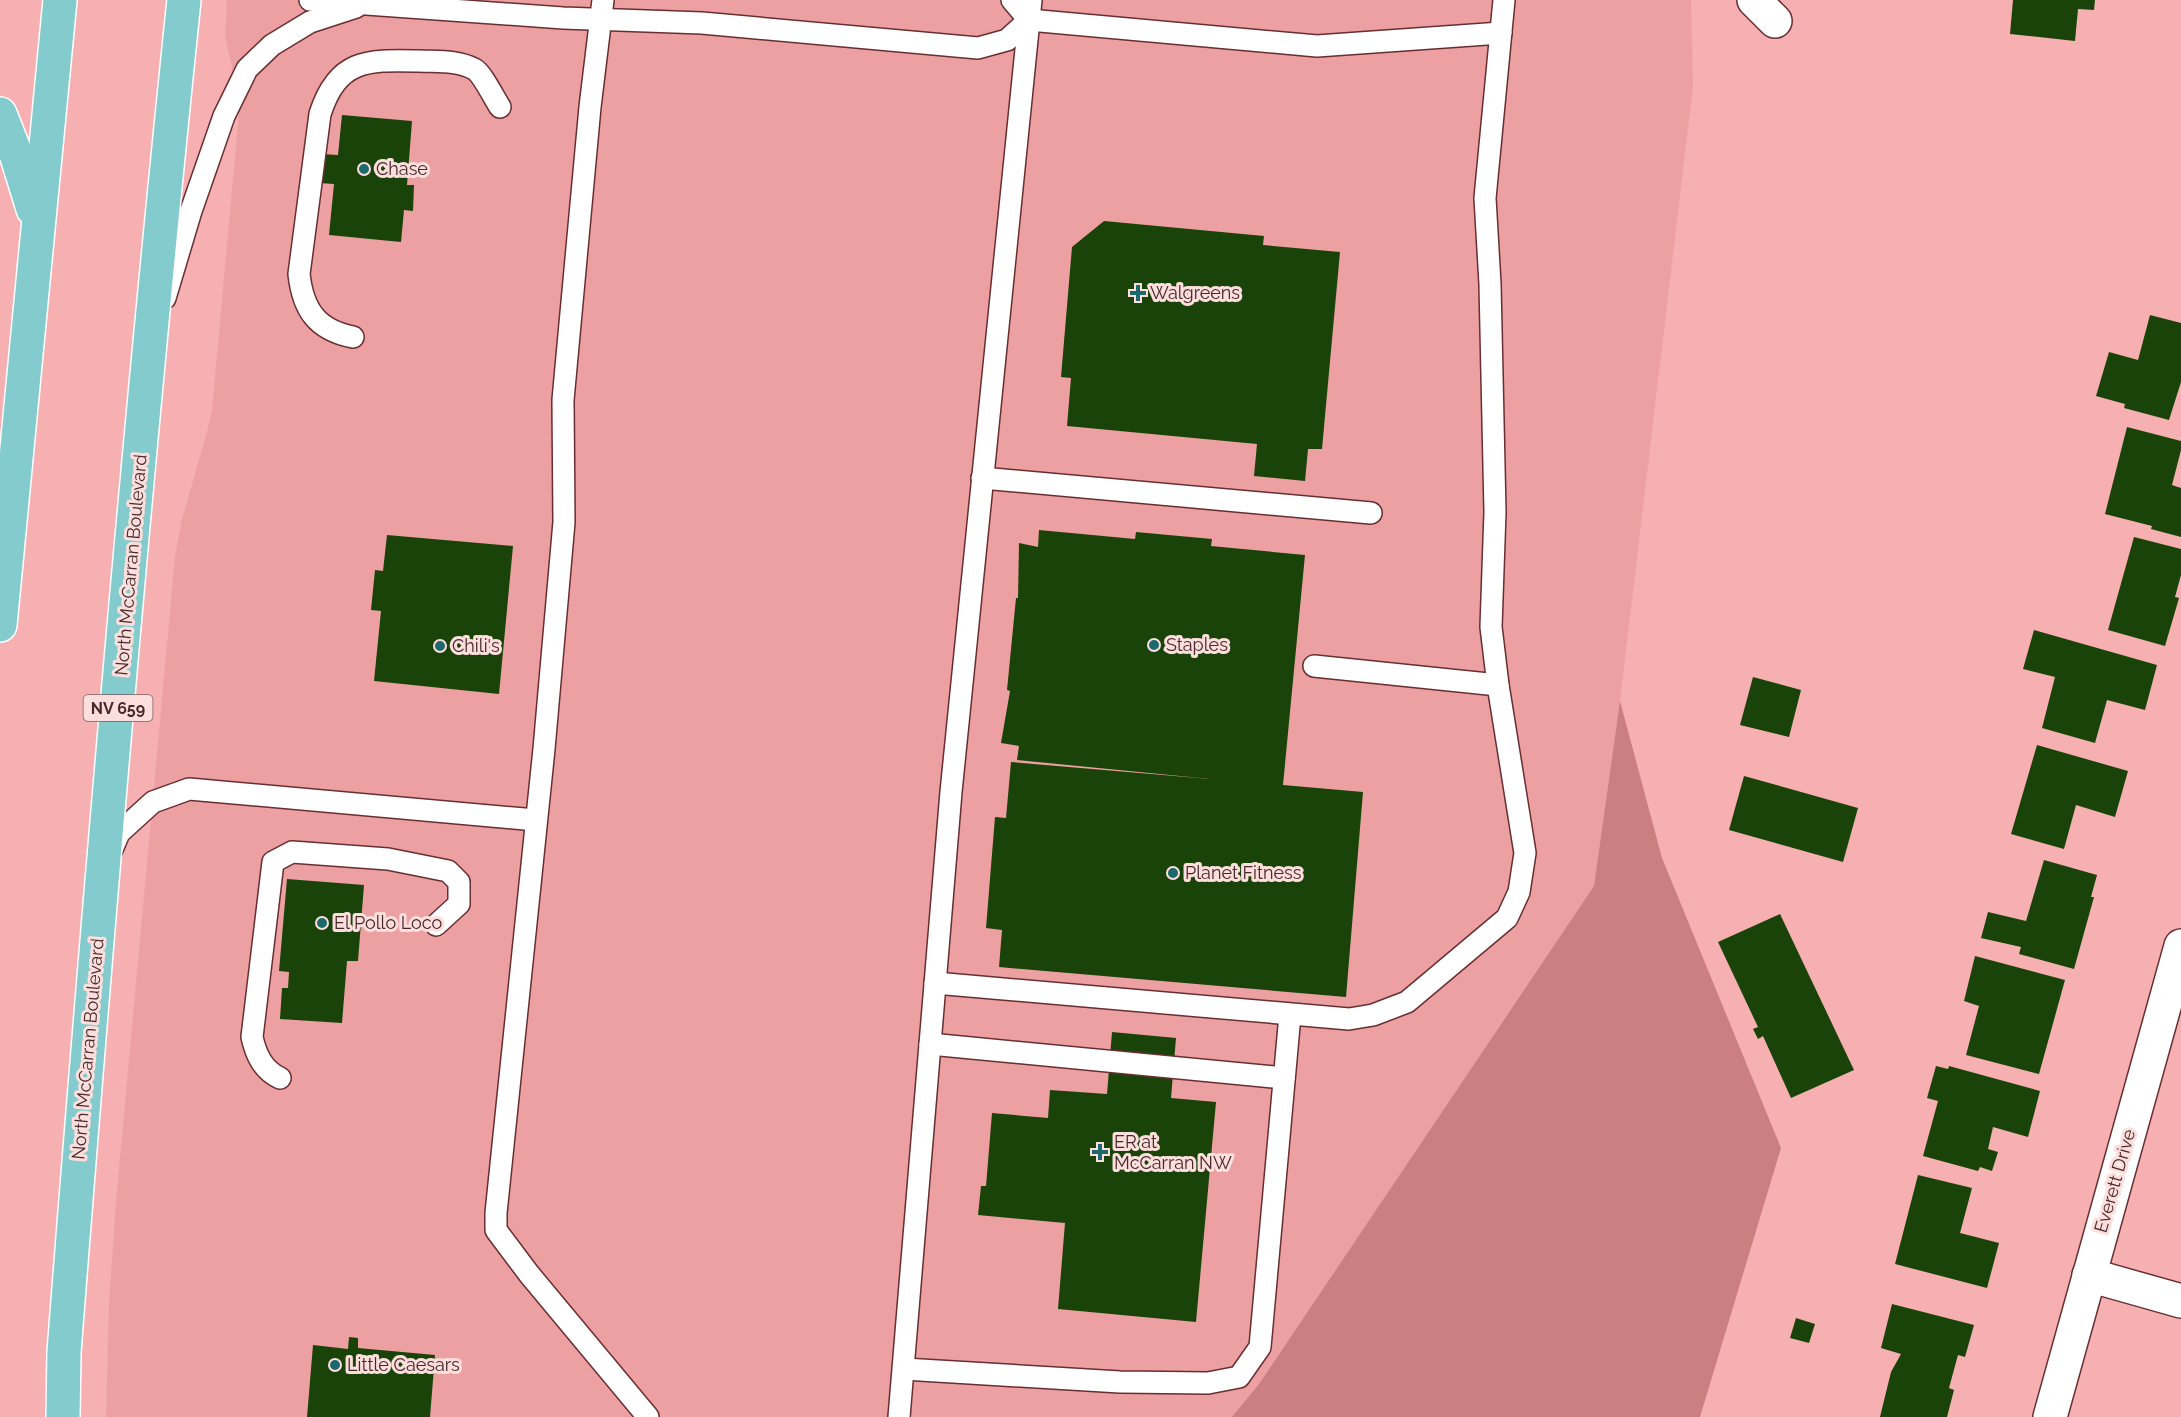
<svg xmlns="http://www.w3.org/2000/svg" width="2181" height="1417" viewBox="0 0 2181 1417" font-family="Raleway,sans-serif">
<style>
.built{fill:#eca0a1}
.grass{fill:#cb7f80}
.building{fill:#1a4309}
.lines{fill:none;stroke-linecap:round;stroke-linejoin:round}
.service-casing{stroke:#682e31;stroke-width:24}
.minor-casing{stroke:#682e31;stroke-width:36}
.primary-casing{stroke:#fff;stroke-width:36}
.service{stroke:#fff;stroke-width:21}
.minor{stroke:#fff;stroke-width:33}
.primary{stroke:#83cbcd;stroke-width:33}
.poi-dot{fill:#1b696c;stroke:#fcdedd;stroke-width:2}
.labels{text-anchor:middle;stroke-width:6;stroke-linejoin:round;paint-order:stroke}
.shield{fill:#fcdedd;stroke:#7c5f60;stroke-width:1.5}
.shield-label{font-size:16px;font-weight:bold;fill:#45292a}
.poi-label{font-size:18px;fill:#45292a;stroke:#fcdedd;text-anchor:start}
.street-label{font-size:18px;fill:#45292a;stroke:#fcdedd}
</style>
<rect width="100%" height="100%" fill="#f7b0b1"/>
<polygon class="built" points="227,0 1691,0 1693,86 1620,701 1594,886 1259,1384 1232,1417 106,1417 109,1304 116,1202 175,557 182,519 207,432 212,410 240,102 225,36"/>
<polygon class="grass" points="1620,701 1662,858 1781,1148 1700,1417 1232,1417 1259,1384 1594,886"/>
<g class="building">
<polygon points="2013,0 2095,0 2094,10 2078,9 2075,41 2010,34"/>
<polygon points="342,115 412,121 407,185 414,185 413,211 404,210 401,242 329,235 334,184 319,183 321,154 338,155"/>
<polygon points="1104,221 1264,236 1263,245 1340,252 1322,449 1308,449 1305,481 1254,476 1257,444 1067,426 1071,378 1061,377 1072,247"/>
<polygon points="2150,315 2181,323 2181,382 2169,420 2124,408 2125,404 2096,396 2109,352 2138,360"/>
<polygon points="2127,427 2181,441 2181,450 2172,485 2181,488 2181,537 2151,529 2152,526 2105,514"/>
<polygon points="1039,530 1135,539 1136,532 1212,539 1211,546 1305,555 1283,785 1363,792 1346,997 999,967 1002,930 986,928 995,817 1006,818 1011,762 1210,779 1017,760 1019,746 1001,743 1010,691 1007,690 1016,598 1018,598 1019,543 1038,547"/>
<polygon points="387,535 513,546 499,694 374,681 381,611 371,610 375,570 383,571"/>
<polygon points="2134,537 2181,549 2181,575 2175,597 2179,598 2165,646 2108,630"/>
<polygon points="2034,630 2157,665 2145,710 2107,700 2095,743 2042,728 2055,677 2023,669"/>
<polygon points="1753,677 1801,690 1789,737 1740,725"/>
<polygon points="2037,745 2128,771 2115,817 2076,805 2064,849 2011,834"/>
<polygon points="1744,776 1858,808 1843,862 1729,830"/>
<polygon points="2044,860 2097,875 2091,897 2094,897 2074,969 2019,954 2021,947 1981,938 1988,912 2026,921"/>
<polygon points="287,879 364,885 358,961 347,961 342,1023 280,1019 282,988 288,988 289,972 279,971"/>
<polygon points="1780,914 1854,1070 1791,1098 1763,1036 1758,1039 1753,1029 1758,1027 1718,942"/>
<polygon points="1975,956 2065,980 2039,1074 1966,1055 1979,1006 1964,1001"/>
<polygon points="1112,1032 1176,1038 1171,1098 1216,1102 1196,1322 1058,1309 1065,1223 978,1215 981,1186 986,1186 992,1113 1048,1118 1050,1090 1107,1094"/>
<polygon points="1936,1066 1948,1069 1949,1066 2040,1091 2028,1137 1993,1127 1988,1149 1998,1152 1992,1171 1980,1167 1978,1171 1923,1156 1938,1101 1927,1098"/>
<polygon points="1918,1175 1972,1188 1960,1233 1999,1243 1987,1288 1895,1264"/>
<polygon points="1892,1304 1974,1325 1965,1357 1958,1355 1949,1388 1954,1390 1947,1417 1880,1417 1891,1372 1901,1354 1881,1348"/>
<polygon points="1796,1318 1815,1324 1809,1343 1790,1338"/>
<polygon points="349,1337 358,1338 358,1348 435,1355 430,1417 307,1417 313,1345 348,1349"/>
</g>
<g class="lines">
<defs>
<g id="service">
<polyline points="310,0 563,18 702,23 978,48 1007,40 1029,20"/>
<polyline points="603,0 590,107 563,400 564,522 544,749 496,1213 496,1230 529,1274 648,1417"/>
<polyline points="1012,0 1029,20 1317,46 1501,33"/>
<polyline points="165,298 191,211 224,116 247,69 272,45 310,22 356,7"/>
<path d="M353,337C317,330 303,310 299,274L320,114C338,58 368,60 419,61C438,62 457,60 474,69C482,73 494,98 500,107"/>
<polyline points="982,478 1371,513"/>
<polyline points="1314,666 1498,685"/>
<polyline points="110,854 119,833 153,802 189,789 536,820"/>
<polyline points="935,983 1349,1019 1373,1015 1407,1002 1507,918 1519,892 1525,853 1498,685 1491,627 1495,512 1490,284 1485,198 1504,0"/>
<polyline points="930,1044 1284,1078"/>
<path d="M280,1078C263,1070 256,1055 252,1037L273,862L292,852L388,859L448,871L459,882V904L436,925"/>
<polyline points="904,1369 1120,1382 1208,1383 1239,1377 1260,1347 1290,1015"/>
<polyline points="899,1417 951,792 1031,0"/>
</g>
<g id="minor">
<polyline points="1754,0 1775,21"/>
<polyline points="2089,1275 2181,1301"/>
<polyline points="2050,1417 2181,946"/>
</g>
<g id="primary">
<polyline points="0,114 17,157 33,209"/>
<polyline points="0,625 60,0"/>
<path d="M63,1417L64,1352C99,901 137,450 184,0"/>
</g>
</defs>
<use href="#service" class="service-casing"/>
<use href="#minor" class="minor-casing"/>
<use href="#primary" class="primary-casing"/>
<use href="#service" class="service"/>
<use href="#minor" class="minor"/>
<use href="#primary" class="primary"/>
</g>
<g class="poi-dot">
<circle cx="364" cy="169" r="6"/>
<path d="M1135 284h6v6h6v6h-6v6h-6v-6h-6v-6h6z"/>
<circle cx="1154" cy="645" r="6"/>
<circle cx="440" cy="646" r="6"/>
<circle cx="1173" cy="873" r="6"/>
<circle cx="322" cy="923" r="6"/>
<path d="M1097 1143h6v6h6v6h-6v6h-6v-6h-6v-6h6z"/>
<circle cx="335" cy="1365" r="6"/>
</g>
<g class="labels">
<rect class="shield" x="83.5" y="695" width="69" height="26" rx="4.5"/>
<g class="shield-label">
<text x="118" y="714">NV 659</text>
</g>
<g class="poi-label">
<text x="376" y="175">Chase</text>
<text x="1150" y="299">Walgreens</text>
<text x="1166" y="651">Staples</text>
<text x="452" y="652">Chili's</text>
<text x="1185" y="879">Planet Fitness</text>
<text x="334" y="929">El Pollo Loco</text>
<text x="1114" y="1148">ER at<tspan x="1114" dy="21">McCarran NW</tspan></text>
<text x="347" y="1371">Little Caesars</text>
</g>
<g class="street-label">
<text transform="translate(131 565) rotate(-85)" y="6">North McCarran Boulevard</text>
<text transform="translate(88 1049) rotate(-85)" y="6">North McCarran Boulevard</text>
<text transform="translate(2115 1181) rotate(-74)" y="6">Everett Drive</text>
</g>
</g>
</svg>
